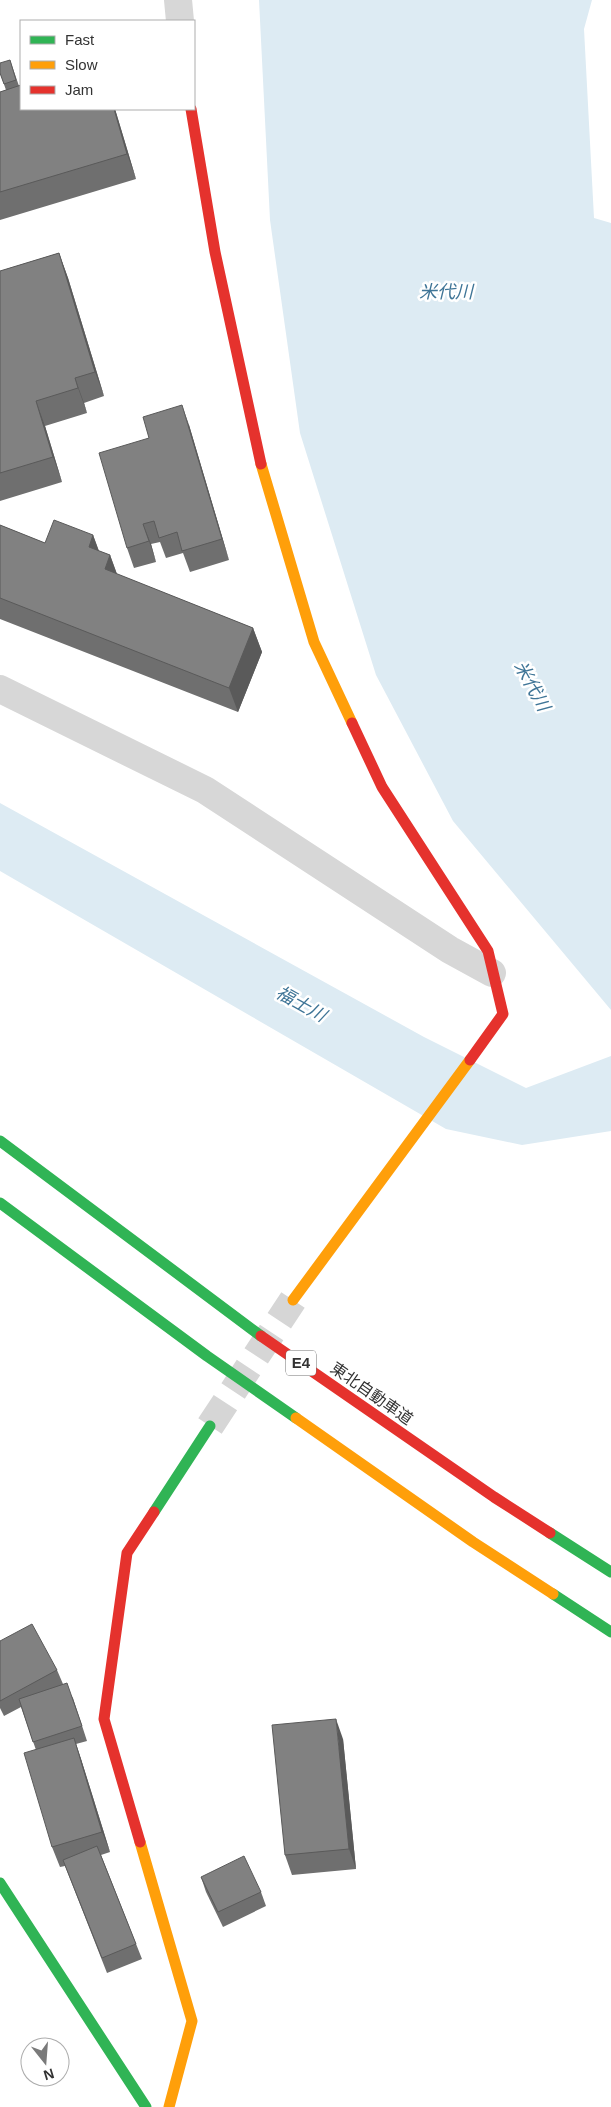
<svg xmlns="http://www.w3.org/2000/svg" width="611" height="2107" viewBox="0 0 611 2107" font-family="Arial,'Noto Sans JP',sans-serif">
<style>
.water{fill:#ddebf3}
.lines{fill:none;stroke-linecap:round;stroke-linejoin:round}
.secondary-tunnel{stroke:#d6d6d6;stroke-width:28;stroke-dasharray:28 14;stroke-linecap:butt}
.street{stroke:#d7d7d7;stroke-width:28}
.fast{stroke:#30b455;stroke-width:11}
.slow{stroke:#ff9f0a;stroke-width:11}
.jam{stroke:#e5322d;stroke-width:11}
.wall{fill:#6f6f6f}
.shaded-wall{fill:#5a5a5a}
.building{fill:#818181;stroke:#5a5a5a}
.labels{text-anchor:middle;stroke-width:5;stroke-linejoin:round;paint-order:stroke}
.shield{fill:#fff;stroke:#707070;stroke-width:1}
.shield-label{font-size:15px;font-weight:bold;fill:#333}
.street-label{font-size:16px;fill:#333;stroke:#fff}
.water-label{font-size:18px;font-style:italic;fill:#3f7597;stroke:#fff}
</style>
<rect width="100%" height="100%" fill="#fff"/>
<g class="water">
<polygon points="259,0 592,0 584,29 594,218 611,223 611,1010 453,821 376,675 300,433 270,220"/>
<polygon points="0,803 424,1037 526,1088 611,1056 611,1131 522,1145 446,1129 0,871"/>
</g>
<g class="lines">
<polyline class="secondary-tunnel" points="210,1426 293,1300"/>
<g class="street">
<polyline points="178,0 180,21"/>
<polyline points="0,689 205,790 450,950 492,973"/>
</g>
<g class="fast">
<polyline points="0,1141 261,1336"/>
<polyline points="0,1203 207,1356 296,1418"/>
<polyline points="154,1512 210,1426"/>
<polyline points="550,1533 611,1572"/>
<polyline points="553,1594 611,1632"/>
<polyline points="0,1883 146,2107"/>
</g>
<g class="slow">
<polyline points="261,464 314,642 352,723"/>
<polyline points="293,1300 470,1060"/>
<polyline points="296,1418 473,1542 553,1594"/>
<polyline points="140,1842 192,2021 169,2107"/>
</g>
<g class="jam">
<polyline points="191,109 215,252 261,464"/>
<polyline points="352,723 382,787 488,951 503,1014 470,1060"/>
<polyline points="261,1336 494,1497 550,1533"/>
<polyline points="140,1842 104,1719 127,1553 154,1512"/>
</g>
</g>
<g class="wall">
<polygon points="10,60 19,86 115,109 136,179 0,220 0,92 6,90 0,73"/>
<polygon points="59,253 68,278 104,396 84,403 87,413 45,426 62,482 0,501 0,271"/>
<polygon points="189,425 229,560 190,572 183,553 166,558 160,542 151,544 156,562 134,568 127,548 149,438"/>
<polygon points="0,525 45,543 93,535 99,551 110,555 117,574 253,628 262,652 238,712 0,619"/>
<polygon points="0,1641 57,1670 63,1684 73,1698 87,1741 76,1744 81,1759 110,1852 101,1855 142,1959 107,1973 65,1866 60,1867 52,1847 36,1750 21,1707 4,1716 0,1708"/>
<polygon points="343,1739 356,1869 292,1875 285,1855"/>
<polygon points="201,1877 261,1892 266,1906 223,1927 206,1892"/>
</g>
<g class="shaded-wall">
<polygon points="114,109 115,109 136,179 127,154"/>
<polygon points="59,253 68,278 104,396 95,372"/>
<polygon points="75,378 84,403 87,413 78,388"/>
<polygon points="36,401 45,426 62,482 53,457"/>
<polygon points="182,405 189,425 229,560 222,539"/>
<polygon points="143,524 151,544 156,562 149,541"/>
<polygon points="93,535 102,560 89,547"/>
<polygon points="110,555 119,580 105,569"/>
<polygon points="253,628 262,652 238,712 229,688"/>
<polygon points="336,1719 343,1739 356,1869 349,1849"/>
<polygon points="74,1738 81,1759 110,1852 102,1832"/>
</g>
<g class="building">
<polygon points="10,60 16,80 4,84 0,73 0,63"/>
<polygon points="21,85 21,109 114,109 127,154 0,192 0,92"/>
<polygon points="59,253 95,372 75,378 78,388 36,401 53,457 0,473 0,271"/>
<polygon points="182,405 222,539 182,551 177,532 159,538 154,521 143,524 149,541 127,548 99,453 149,438 143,417"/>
<polygon points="54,520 93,535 89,547 110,555 105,569 253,628 229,688 0,598 0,525 45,543"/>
<polygon points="32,1624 57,1670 0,1701 0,1641"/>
<polygon points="67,1683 82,1726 33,1742 19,1699"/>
<polygon points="336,1719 349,1849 285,1855 272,1725"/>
<polygon points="74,1738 102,1832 52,1847 24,1753"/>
<polygon points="97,1846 136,1944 102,1958 63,1860"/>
<polygon points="244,1856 261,1892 218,1912 201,1877"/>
</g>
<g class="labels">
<rect class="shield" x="286" y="1350.5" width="30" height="25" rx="4"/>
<g class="shield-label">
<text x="301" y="1368">E4</text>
</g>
<g class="street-label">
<text transform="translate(372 1393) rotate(35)" y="6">東北自動車道</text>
</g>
<g class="water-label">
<text x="446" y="298">米代川</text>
<text transform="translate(532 686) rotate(61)" y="6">米代川</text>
<text transform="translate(301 1004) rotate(29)" y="6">福士川</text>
</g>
</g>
<rect x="20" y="20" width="175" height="90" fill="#ffffff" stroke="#adadad"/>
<rect x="30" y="36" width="25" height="8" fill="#30b455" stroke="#adadad"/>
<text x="65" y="45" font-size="15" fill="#333333">Fast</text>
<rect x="30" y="61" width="25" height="8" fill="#ff9f0a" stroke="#adadad"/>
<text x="65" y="70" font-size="15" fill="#333333">Slow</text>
<rect x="30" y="86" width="25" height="8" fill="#e5322d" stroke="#adadad"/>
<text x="65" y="95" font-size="15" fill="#333333">Jam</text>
<g transform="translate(45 2062) rotate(163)"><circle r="24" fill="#ffffff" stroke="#adadad"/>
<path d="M0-4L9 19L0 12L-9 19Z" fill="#7a7a7a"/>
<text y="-8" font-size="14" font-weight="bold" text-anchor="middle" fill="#333333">N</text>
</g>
</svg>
